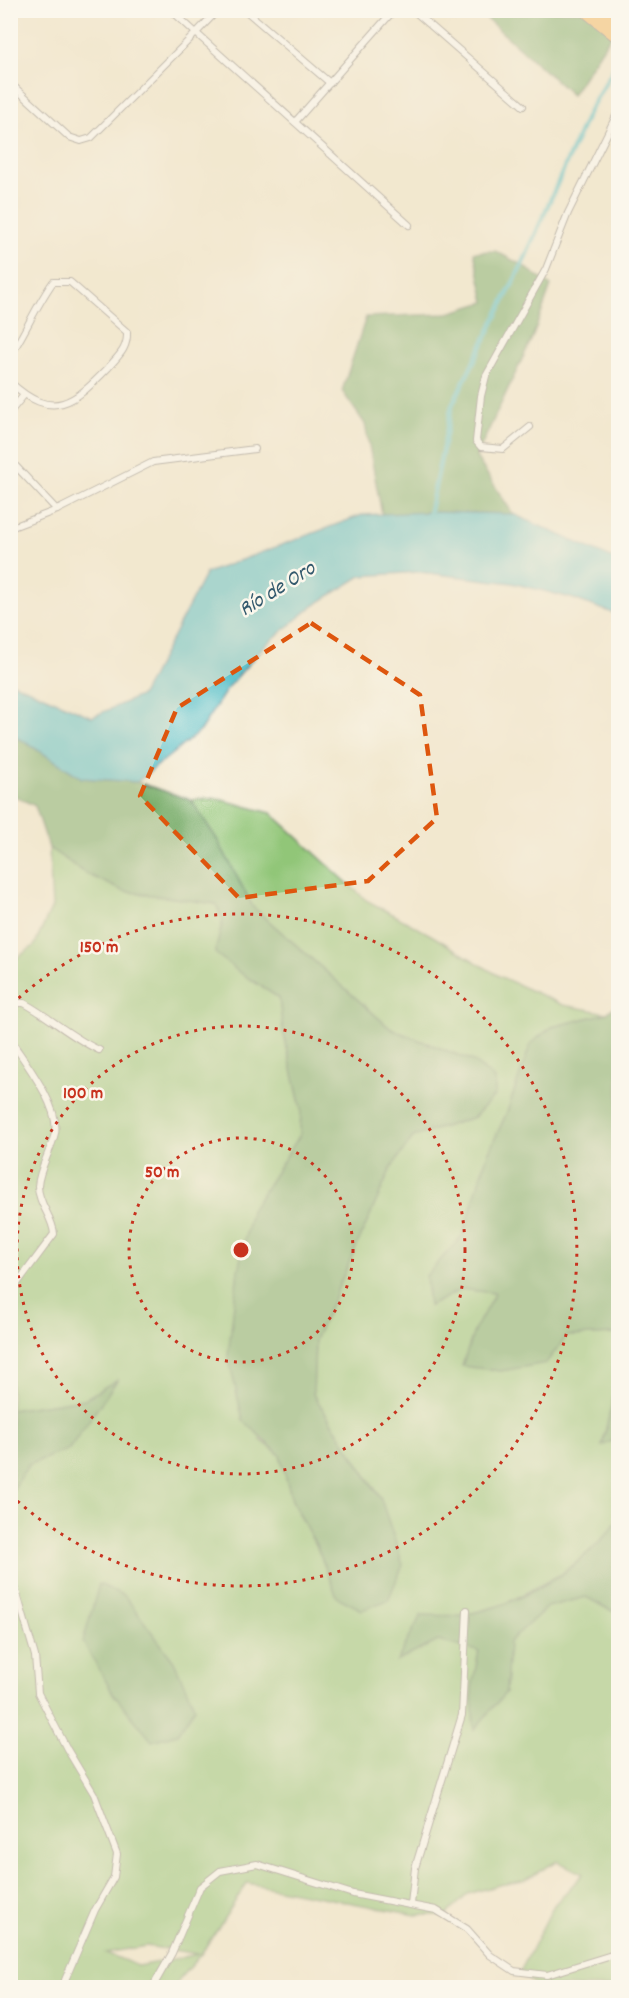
<svg xmlns="http://www.w3.org/2000/svg" width="629" height="1998" viewBox="0 0 629 1998" font-family="Dekko,sans-serif">
<style>
.green{fill:#91c678;stroke:#5a745a;stroke-width:1.5;fill-rule:evenodd}
.forest{fill:#74ab68;stroke:#4b6652;stroke-width:1.5}
.water{fill:#52bfca;stroke:#3a7082;stroke-width:1.5}
.lines{fill:none;stroke-linecap:round;stroke-linejoin:round}
.stream{stroke:#52bfca;stroke-width:4.5}
.service-casing{stroke:#8a8585;stroke-width:8}
.trunk-casing{stroke:#8a8585;stroke-width:22}
.service{stroke:#fff;stroke-width:6}
.trunk{stroke:#f9be6d;stroke-width:20}
.marked{fill:none;stroke:#de560e;stroke-width:4.5;stroke-dasharray:12 8;stroke-linejoin:round}
.ring{fill:none;stroke:#c8321e;stroke-width:3;stroke-dasharray:3 6}
.labels{text-anchor:middle;stroke-width:5;stroke-linejoin:round;paint-order:stroke}
.water-label{font-size:22px;font-style:italic;fill:#33596d;stroke:#fbf7ec}
.centre{fill:#c8321e;stroke:#fbf7ec;stroke-width:3}
.ring-label{font-size:18px;text-anchor:middle;font-weight:bold;fill:#c8321e;stroke:#fbf7ec;stroke-width:5;stroke-linejoin:round;paint-order:stroke}
</style>
<rect width="100%" height="100%" fill="#fbf7ec"/>
<filter id="ink" filterUnits="userSpaceOnUse"><feTurbulence type="fractalNoise" baseFrequency=".0167" numOctaves="2"/><feDisplacementMap in="SourceGraphic" scale="12" xChannelSelector="R" yChannelSelector="G"/><feConvolveMatrix kernelMatrix="1 2 1 2 8 2 1 2 1" color-interpolation-filters="sRGB"/></filter>
<filter id="wash" filterUnits="userSpaceOnUse"><feTurbulence type="fractalNoise" baseFrequency=".008" numOctaves="4" result="noise"/><feDisplacementMap in="SourceGraphic" scale="24" xChannelSelector="R" yChannelSelector="G"/><feGaussianBlur stdDeviation="1.35" result="paint"/><feColorMatrix in="noise" values="0 0 0 0 0 0 0 0 0 0 0 0 0 0 0 0 0 1.4 0 .05"/><feComposite in="paint" operator="in"/></filter>
<g filter="url(#wash)">
<rect width="100%" height="100%" fill="#f2e8cf"/>
<path class="green" d="M215,798L271,813L366,900L431,935L499,976L563,1005L607,1013L552,1027L507,1112L487,1156L463,1235L426,1277L429,1306L462,1289L495,1293L474,1331L567,1336L614,1334L618,1338V1378L602,1445L618,1438V1520L602,1542L561,1574L505,1604L465,1615L398,1660L438,1641L479,1651L472,1688L474,1729L506,1692L508,1642L547,1607L586,1597L618,1614V1987H541L519,1974L554,1905L583,1874L557,1861L523,1881L499,1885L468,1894L446,1915H416L247,1883L201,1954L180,1978L175,1987H11L10,1493L28,1465L69,1449L116,1381L85,1399L11,1410V962L34,946L52,907L49,848L87,874L216,904L223,920L216,953L239,972L279,998L283,1030L301,1108L300,1135L251,1211L261,1440L280,1455L292,1500L315,1545L381,1498L313,1394L315,1340L391,1168L413,1137L475,1117L473,1061L391,1029L253,907L218,841L191,800ZM150,1631L174,1662L152,1741ZM146,1946L198,1954H199L138,1966L106,1953Z"/>
<g class="forest">
<polygon points="478,11 618,11 618,25 572,95"/>
<polygon points="495,251 522,265 551,286 533,336 476,457 513,514 430,512 382,515 365,424 342,391 366,317 445,314 485,302 474,252"/>
<polygon points="10,735 22,740 82,778 137,782 191,800 218,841 253,907 391,1029 473,1061 495,1079 495,1095 474,1117 413,1137 391,1168 315,1340 313,1394 381,1499 403,1565 388,1600 362,1610 337,1597 316,1545 292,1500 280,1455 243,1420 228,1356 238,1270 251,1211 300,1135 301,1108 283,1030 279,998 239,972 215,953 223,920 216,904 123,891 87,874 49,848 35,806 11,794"/>
<polygon points="618,1003 618,1338 614,1334 567,1336 546,1363 501,1371 462,1366 474,1331 495,1293 462,1289 429,1306 426,1276 463,1235 487,1156 507,1112 531,1043 552,1027 607,1013"/>
<polygon points="618,1378 618,1438 602,1446 617,1382"/>
<polygon points="118,1379 69,1449 28,1465 11,1493 11,1410 85,1399"/>
<path d="M618,1520V1614L586,1597L547,1607L509,1642L506,1692L474,1730L472,1688L479,1651L438,1641L397,1661L421,1615C436,1615 453,1617 468,1614C525,1603 583,1567 618,1520Z"/>
<polygon points="99,1584 125,1596 174,1662 195,1708 177,1734 152,1741 114,1695 83,1642"/>
</g>
<polygon class="water" points="430,512 513,514 618,561 618,615 571,598 512,583 419,572 361,576 313,606 263,647 227,689 199,732 137,782 82,778 22,740 11,735 11,682 92,717 142,695 206,573 362,515"/>
<g class="lines">
<polyline class="stream" points="429,515 452,405 522,265 588,113 618,61"/>
</g>
</g>
<g filter="url(#ink)">
<g class="lines">
<defs>
<g id="service">
<polyline points="218,10 196,33 409,225"/>
<polyline points="245,10 330,83"/>
<polyline points="413,10 523,106"/>
<polyline points="10,83 69,137 81,141 91,138 196,33 171,10"/>
<polyline points="295,122 394,10"/>
<path d="M10,356C26,331 36,306 53,282H70L127,332C128,349 118,356 108,368C74,403 53,422 10,382"/>
<polyline points="10,412 24,395"/>
<polyline points="530,427 503,449 481,447 476,441 481,396 486,376 546,269 568,213 618,112"/>
<polyline points="10,460 57,510"/>
<polyline points="10,528 57,510 153,462 255,449"/>
<path d="M10,1009L17,1003H24C50,1017 72,1038 99,1050"/>
<path d="M10,1039C24,1061 60,1106 55,1133C51,1151 39,1169 38,1186C38,1204 53,1217 54,1234L10,1293"/>
<polyline points="10,1583 15,1587 35,1656 38,1693 67,1749 94,1794 117,1854 114,1877 95,1910 65,1980 65,1988"/>
<polyline points="411,1904 415,1868 462,1715 467,1610"/>
<polyline points="152,1988 172,1953 200,1887 220,1871 257,1864 353,1894 436,1910 467,1929 490,1955 514,1971 547,1975 618,1953"/>
</g>
<polyline id="trunk" points="591,10 618,32"/>
</defs>
<use href="#service" class="service-casing"/>
<use href="#trunk" class="trunk-casing"/>
<use href="#service" class="service"/>
<use href="#trunk" class="trunk"/>
</g>
</g>
<path d="M0 0H629V1998H0ZM311,623L420,695L437,818L368,881L239,898L140,796L177,708Z" fill="#f2e8cf" fill-opacity=".55" fill-rule="evenodd"/>
<path class="marked" d="M311,623L420,695L437,818L368,881L239,898L140,796L177,708Z"/>
<g class="ring">
<circle cx="241" cy="1250" r="112"/>
<circle cx="241" cy="1250" r="224"/>
<path d="M12 1004A336 336 0 1 1 12 1496"/>
</g>
<g class="labels">
<g class="water-label">
<text transform="translate(276 587) rotate(-32)" y="8">Río de Oro</text>
</g>
</g>
<circle cx="241" cy="1250" r="9" class="centre"/>
<g class="ring-label">
<text x="99" y="952">150 m</text>
<text x="83" y="1098">100 m</text>
<text x="162" y="1177">50 m</text>
</g>
<rect width="629" height="1998" fill="none" stroke="#fbf7ec" stroke-width="36"/>
</svg>
